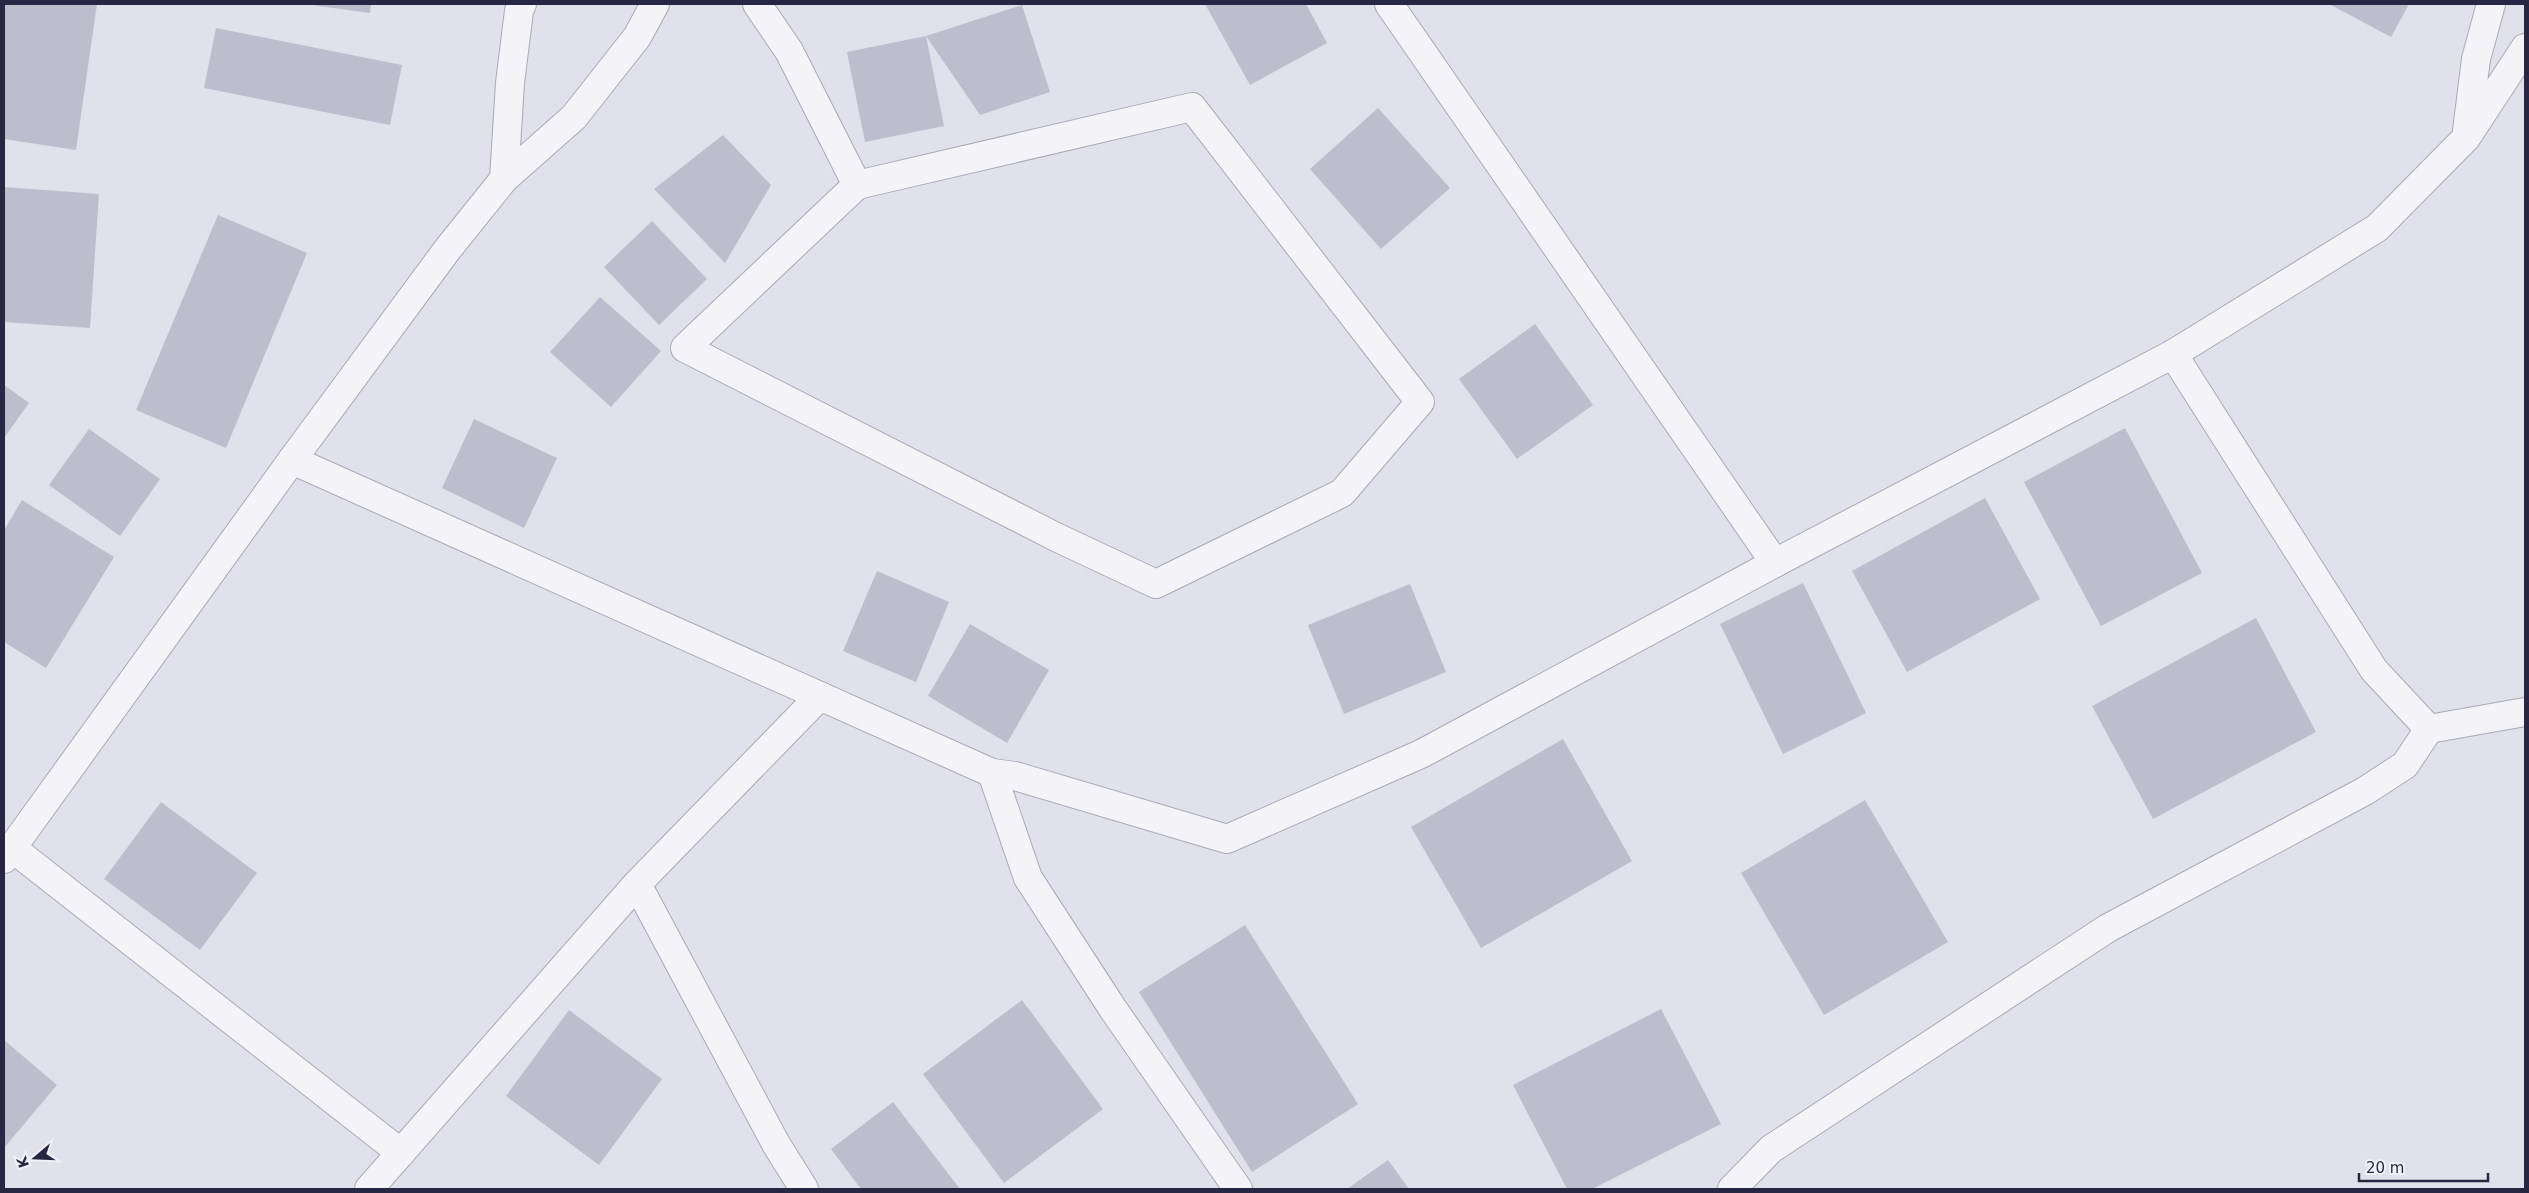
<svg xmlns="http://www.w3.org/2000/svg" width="2529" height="1193" viewBox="0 0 2529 1193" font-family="'DejaVu Sans',sans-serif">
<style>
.building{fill:#bdbdce}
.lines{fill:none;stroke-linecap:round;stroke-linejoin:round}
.street-casing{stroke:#a9a9b8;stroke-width:30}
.street{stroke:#f3f3f8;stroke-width:28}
</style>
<rect width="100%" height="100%" fill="#e0e1ea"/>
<g class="building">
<polygon points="4,4 97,4 76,150 4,139"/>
<polygon points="304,4 371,4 370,13"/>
<polygon points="1205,4 1306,4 1327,43 1250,85"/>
<polygon points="2329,4 2409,4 2391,37"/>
<polygon points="1022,5 1050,92 980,115 926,36"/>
<polygon points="216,28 402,65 390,125 204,88"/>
<polygon points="926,36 944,126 865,142 847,52"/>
<polygon points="1378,108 1450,188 1381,249 1310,169"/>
<polygon points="723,135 771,185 725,263 654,189"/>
<polygon points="4,187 99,194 90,328 4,322"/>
<polygon points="218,215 307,253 226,448 136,410"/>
<polygon points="652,221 707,279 659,325 604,267"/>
<polygon points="600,297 661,351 611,407 550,352"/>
<polygon points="1535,324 1593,405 1517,459 1459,379"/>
<polygon points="4,385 29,403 4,438"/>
<polygon points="474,419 557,458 524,528 442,488"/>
<polygon points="2125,428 2202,573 2101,626 2024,482"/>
<polygon points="89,429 160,479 120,536 49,485"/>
<polygon points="1985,498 2040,599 1907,672 1852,571"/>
<polygon points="22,500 114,557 46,668 4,642 4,530"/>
<polygon points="877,571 949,602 916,682 843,651"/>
<polygon points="1803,583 1866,713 1783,754 1720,624"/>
<polygon points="1410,584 1446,672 1344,714 1308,625"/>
<polygon points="2256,618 2316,732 2153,819 2092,706"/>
<polygon points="970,624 1049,670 1007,743 928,696"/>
<polygon points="1563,739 1632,861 1481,948 1411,827"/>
<polygon points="1865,800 1948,942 1824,1015 1741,873"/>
<polygon points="161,802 257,873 200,950 104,879"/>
<polygon points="1245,925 1358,1104 1252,1172 1139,992"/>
<polygon points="1022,1000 1103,1109 1004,1183 923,1074"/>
<polygon points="1661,1009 1721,1124 1592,1189 1567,1189 1513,1085"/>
<polygon points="569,1010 662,1079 599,1165 506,1096"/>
<polygon points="4,1040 57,1085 4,1148"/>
<polygon points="893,1102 960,1189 861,1189 831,1149"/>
<polygon points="1388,1160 1409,1189 1347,1189"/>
</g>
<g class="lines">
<defs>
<g id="street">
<polyline points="757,4 789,51 857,185"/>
<polyline points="1389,4 1775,563"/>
<polygon points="1192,107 1420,402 1342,493 1156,584 1056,537 685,348 857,185"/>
<polyline points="2467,131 2476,59 2491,4"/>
<polyline points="504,179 510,83 519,11 522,4"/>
<polyline points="2173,354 2374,670 2429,729"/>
<polyline points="292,460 992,773 1015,776 1227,839 1421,754 1775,563 2173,354 2377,228 2466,138 2525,48"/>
<polyline points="992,773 1028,878 1113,1009 1238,1189"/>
<polyline points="12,848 401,1153"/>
<polyline points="4,859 292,460 447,250 504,179 574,117 637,37 655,4"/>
<polyline points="637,884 776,1144 804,1189"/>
<polyline points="369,1189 637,884 820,696"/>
<polyline points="1732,1189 1771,1149 2108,928 2365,791 2405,765 2429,729 2525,712"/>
</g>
</defs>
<use href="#street" class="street-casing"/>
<use href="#street" class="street"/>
</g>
<rect width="2529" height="1193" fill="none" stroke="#282743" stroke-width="10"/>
<g transform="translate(35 1158) rotate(251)" stroke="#f0f1f7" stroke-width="4" paint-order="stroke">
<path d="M0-4L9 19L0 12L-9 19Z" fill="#282743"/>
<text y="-8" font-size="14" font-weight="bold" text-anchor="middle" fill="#282743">K</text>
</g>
<path d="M2359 1173v8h129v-8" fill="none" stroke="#282743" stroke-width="2.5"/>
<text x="2366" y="1173" font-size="15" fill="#282743" stroke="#f0f1f7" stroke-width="4" paint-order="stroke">20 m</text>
</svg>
